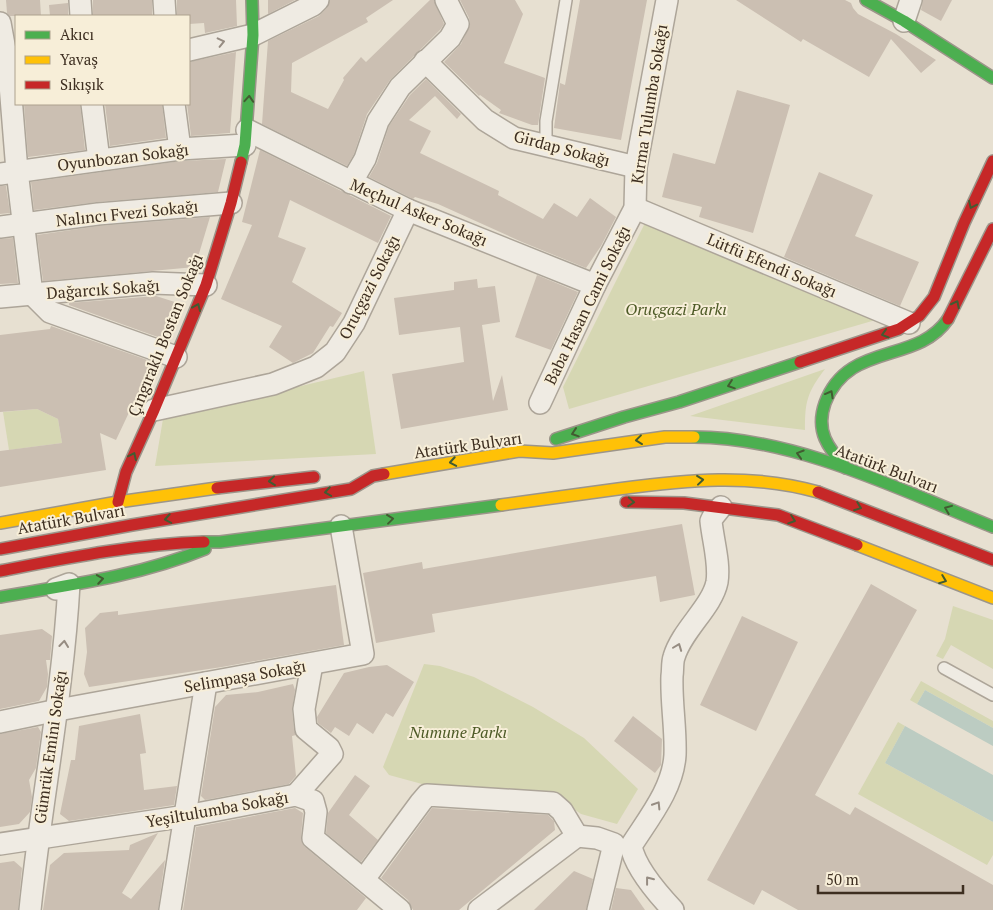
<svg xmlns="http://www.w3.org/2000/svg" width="993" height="910" viewBox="0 0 993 910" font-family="'PT Serif',serif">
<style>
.green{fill:#d6d7b3}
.water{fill:#bcccc2}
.building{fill:#cbbfb2}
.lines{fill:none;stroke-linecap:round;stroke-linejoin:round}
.lane-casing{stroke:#ada599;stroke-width:14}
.street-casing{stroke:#ada599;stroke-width:24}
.fast-casing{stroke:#9c958a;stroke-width:14}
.slow-casing{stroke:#9c958a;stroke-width:14}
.jam-casing{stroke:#9c958a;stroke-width:14}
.lane{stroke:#efebe3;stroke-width:11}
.street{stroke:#efebe3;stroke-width:21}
.fast{stroke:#4caf50;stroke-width:11}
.slow{stroke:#ffc107;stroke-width:11}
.jam{stroke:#c62828;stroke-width:11}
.oneway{stroke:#968c82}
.oneway2{stroke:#425b31}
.labels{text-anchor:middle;stroke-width:4;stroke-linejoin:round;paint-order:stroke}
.street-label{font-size:16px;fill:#3d2e20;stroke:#f7eed8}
.park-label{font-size:16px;font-style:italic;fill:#4d5a26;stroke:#f7eed8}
</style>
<rect width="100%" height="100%" fill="#e7e0d1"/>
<g class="green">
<polygon points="645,223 879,319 569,409 563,387"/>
<path d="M825,369C807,393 805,401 805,430L690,416Z"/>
<polygon points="364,371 376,454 155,466 163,419"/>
<polygon points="37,409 58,419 62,443 9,450 3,412"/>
<polygon points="953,606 993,620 993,669 951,645 943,659 936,656 945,639"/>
<polygon points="424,664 440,666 474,677 533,707 584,738 638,789 617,824 581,814 558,798 527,797 422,784 389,775 383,767"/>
<polygon points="921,681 993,721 993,728 925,690 917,704 910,700"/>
<polygon points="898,722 905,726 885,763 993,822 993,855 987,865 858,794"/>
</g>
<g class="water">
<polygon points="925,690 993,728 993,746 917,704"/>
<polygon points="905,726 993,775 993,822 885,763"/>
</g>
<g class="building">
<polygon points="6,0 40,0 41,16 10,16 7,13"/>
<rect x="93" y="0" width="59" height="16"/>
<polygon points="177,0 236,0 237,26 205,33 204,23 189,24 189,16 177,16"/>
<polygon points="268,0 295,0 268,14"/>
<polygon points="330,0 393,0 366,18 368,22 292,63 291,92 328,109 344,80 343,78 361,57 366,62 430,0 434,0 444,24 440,30 390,80 367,114 354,154 347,166 262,124 268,41 319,16 327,8"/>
<polygon points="460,0 515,0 523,14 504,63 545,78 538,125 532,125 499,113 501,110 480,95 479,96 444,62 461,44 470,25 469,18"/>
<polygon points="580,0 647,0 621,140 554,128 560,83 565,85"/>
<polygon points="736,0 845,0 851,3 853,8 858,14 896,34 936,60 921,73 891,39 869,77 803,39 801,42"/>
<polygon points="923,0 952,0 941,21 921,10"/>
<polygon points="68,3 68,16 50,16 49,5"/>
<polygon points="236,52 230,133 191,136 187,104 189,104 189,62"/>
<polygon points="426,79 461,114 457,119 435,96 409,120 431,131 420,153 499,191 498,195 543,219 554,203 577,217 590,198 616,217 601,246 586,268 522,242 438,204 415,197 413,199 369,177 377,163 389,126 410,95"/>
<polygon points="737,90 790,105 753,233 699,217 702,207 662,197 673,153 715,164"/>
<polygon points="24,104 80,104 85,150 28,157"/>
<polygon points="105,104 162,104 166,138 110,146"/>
<polygon points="260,150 391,216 378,243 290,200 278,237 306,248 292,282 342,313 333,327 330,326 313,353 293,363 269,347 282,326 221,299 252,225 242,222"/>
<polygon points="226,159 218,192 97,202 34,210 31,182 181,161"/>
<polygon points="819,172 873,195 855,236 919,262 900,306 784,257"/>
<polygon points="0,186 6,186 10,213 0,214"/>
<polygon points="210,217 195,267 43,281 37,235 99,226"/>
<polygon points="13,238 18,283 0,284 0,239"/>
<polygon points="537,275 578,292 551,350 515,337"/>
<polygon points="477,279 478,288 495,286 500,322 482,325 493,401 502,375 508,410 401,429 392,374 464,362 460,327 399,335 394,298 454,290 454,282"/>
<polygon points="156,296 181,304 166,340 69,305 69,303"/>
<polygon points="51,326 156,363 148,384 144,383 134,405 133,404 116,440 100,433 106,470 0,487 0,451 62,443 58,419 37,409 0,412 0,335 50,329"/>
<polygon points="682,524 695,595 660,602 656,576 432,614 435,632 376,643 363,573 422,562 423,569"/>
<polygon points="871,584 917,610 815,795 850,815 855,807 993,885 993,910 798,910 762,890 754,905 707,880"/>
<polygon points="336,585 344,645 222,667 89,687 84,674 87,652 85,628 100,613 118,611 118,615"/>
<polygon points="742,616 798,642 756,731 700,705"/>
<polygon points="42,629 52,636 50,660 46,660 48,674 47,687 39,701 0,709 0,635"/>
<polygon points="387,665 414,682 393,717 386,713 373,734 357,723 349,736 335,727 331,733 318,723 317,717 344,673 369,667"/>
<polygon points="293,684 295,690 292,710 294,730 296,735 292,736 296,776 289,784 205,800 201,796 215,707 226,695 258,692"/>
<polygon points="140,714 146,753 140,754 144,790 177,786 174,805 69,821 60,814 71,760 75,760 79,726"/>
<polygon points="633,716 662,739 661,765 655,773 614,741"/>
<polygon points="38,727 41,732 36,768 29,780 32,797 30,812 19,824 0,827 0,734"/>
<polygon points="355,775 370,786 349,815 378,840 361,862 326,833 328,813"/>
<polygon points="295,808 303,813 301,837 302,843 305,847 366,898 357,910 183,910 196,827"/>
<polygon points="432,808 548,815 554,821 555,830 459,910 413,910 408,900 381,878"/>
<polygon points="158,833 122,893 131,899 165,860 158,910 43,910 50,865 64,853 129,850 130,845"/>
<polygon points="14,861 22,868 18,910 0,910 0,863"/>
<polygon points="574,871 593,879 586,910 534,910"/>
<polygon points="616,888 631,890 645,910 611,910"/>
</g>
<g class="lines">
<defs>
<g id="lane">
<polyline points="546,147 546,121 566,0"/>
<polyline points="944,668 993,695"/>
</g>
<g id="street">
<polyline points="80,0 81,16"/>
<polyline points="164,0 165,16"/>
<polyline points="904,21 911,0"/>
<polyline points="0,23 9,72 17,171 32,294 50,312 176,357"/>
<polyline points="189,50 253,35 313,5 318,0"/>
<polyline points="425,61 485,120 514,138 636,167"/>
<polyline points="92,104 99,160"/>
<polyline points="174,104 180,149"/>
<polyline points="247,130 408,210 595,285"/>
<polyline points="0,174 180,149 245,145"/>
<polyline points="351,183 365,159 378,121 400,87 450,38 458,24 446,0"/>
<polyline points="635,208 909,323"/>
<polyline points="0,227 98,214 231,203"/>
<polyline points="0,297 153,283 206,285"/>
<polyline points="540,403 595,285 635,208 636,167 667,0"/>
<polyline points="154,410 273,384 316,367 335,352 354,323 408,210"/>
<polyline points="0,722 58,710 363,654 341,526"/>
<polyline points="296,795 332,754 329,748 306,729 304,709 312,664"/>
<polyline points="577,836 597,838 614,844 598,910"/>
<polyline points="0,844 186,816 296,795 313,801 316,812 313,838 400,910"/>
<polyline points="364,879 421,802 427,795 553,803 562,811 577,836"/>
<path d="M30,910C41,801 63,694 69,584L56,589"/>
<polyline points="170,910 206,683"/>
<polyline points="479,910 577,836"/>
<path d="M673,910C658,894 635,868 631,846C648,819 673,789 675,755C676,728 671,703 672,676C673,670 672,663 674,657C682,630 712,607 717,582C720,563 713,541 711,521L713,517L721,507"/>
</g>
<g id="fast">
<polyline points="866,0 904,21 993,78"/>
<polyline points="241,162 245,145 253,35 252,0"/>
<path d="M694,437C795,437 901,490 993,527"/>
<polyline points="556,439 624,417 679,402 800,362"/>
<path d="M846,468C828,448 815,431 825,403C848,341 917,365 948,319"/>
<polyline points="204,542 220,542 501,505"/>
<path d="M0,597C70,585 139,576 205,549"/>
</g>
<g id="slow">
<polyline points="384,474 519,451 553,453 665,437 694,437"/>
<path d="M501,505C540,500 579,494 618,489C686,480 751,473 818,492"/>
<polyline points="0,523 118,502 217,488"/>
<polyline points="857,545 993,598"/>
</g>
<g id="jam">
<polyline points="948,319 993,229"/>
<polyline points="800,362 899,329 919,316 934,297 964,223 993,161"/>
<polyline points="217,488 314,477"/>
<polyline points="818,492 993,560"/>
<polyline points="118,502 126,472 154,410 206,285 231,203 241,162"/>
<polyline points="626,502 684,503 778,515 857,545"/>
<polyline points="0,549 132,525 351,489 373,476 384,474"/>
<path d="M0,571C67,558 135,544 204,542"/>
</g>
</defs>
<use href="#lane" class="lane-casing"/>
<use href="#street" class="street-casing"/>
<use href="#fast" class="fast-casing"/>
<use href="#slow" class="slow-casing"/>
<use href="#jam" class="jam-casing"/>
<use href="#lane" class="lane"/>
<use href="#street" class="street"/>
<use href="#fast" class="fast"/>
<use href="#slow" class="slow"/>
<use href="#jam" class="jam"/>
</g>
<defs><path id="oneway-chevron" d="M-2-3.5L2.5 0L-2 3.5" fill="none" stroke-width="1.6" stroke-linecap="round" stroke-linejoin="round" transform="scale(1.25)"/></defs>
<g class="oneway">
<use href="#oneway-chevron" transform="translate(221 42) rotate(-13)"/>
<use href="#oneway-chevron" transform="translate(64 644) rotate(-84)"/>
<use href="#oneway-chevron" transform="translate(678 647) rotate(-69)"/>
<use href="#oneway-chevron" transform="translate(657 805) rotate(-58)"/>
<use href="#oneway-chevron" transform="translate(649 880) rotate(-128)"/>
</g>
<g class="oneway2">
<use href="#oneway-chevron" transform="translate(249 99) rotate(-86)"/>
<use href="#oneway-chevron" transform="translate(972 205) rotate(115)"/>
<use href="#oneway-chevron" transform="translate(956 304) rotate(-63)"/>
<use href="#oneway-chevron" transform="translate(197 307) rotate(-67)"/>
<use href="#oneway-chevron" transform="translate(885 334) rotate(163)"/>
<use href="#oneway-chevron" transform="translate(731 385) rotate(161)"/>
<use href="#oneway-chevron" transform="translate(830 394) rotate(-61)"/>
<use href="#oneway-chevron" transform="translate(575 433) rotate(162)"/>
<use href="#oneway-chevron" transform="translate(639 440) rotate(173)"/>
<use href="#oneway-chevron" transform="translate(800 454) rotate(-163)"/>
<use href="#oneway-chevron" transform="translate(133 456) rotate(-65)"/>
<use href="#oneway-chevron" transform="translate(453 462) rotate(170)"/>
<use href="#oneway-chevron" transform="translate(700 480) rotate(-6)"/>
<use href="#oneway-chevron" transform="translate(272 481) rotate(174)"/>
<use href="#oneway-chevron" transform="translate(328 492) rotate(171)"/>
<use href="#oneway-chevron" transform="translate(631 502) rotate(4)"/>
<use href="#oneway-chevron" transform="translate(858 507) rotate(21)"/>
<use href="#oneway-chevron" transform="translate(948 509) rotate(-158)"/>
<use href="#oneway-chevron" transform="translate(168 519) rotate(170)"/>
<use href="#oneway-chevron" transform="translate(390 519) rotate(-7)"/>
<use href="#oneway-chevron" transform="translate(792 520) rotate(19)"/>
<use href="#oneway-chevron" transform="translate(100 579) rotate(-9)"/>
<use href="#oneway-chevron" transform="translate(943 580) rotate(21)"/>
</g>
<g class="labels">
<g class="street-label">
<text transform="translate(649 104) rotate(-81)" y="6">Kırma Tulumba Sokağı</text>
<text transform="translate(562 148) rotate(15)" y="6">Girdap Sokağı</text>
<text transform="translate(123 157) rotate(-7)" y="6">Oyunbozan Sokağı</text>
<text transform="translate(419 212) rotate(23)" y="6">Meçhul Asker Sokağı</text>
<text transform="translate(127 213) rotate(-6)" y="6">Nalıncı Fvezi Sokağı</text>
<text transform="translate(772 265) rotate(23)" y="6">Lütfü Efendi Sokağı</text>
<text transform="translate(369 287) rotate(-63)" y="6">Oruçgazi Sokağı</text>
<text transform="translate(103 289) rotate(-4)" y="6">Dağarcık Sokağı</text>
<text transform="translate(587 305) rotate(-64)" y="6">Baba Hasan Cami Sokağı</text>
<text transform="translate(165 335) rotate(-68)" y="6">Çıngıraklı Bostan Sokağı</text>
<text transform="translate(468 445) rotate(-8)" y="6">Atatürk Bulvarı</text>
<text transform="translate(887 468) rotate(21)" y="6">Atatürk Bulvarı</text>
<text transform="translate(71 519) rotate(-10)" y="6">Atatürk Bulvarı</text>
<text transform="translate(245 676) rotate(-10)" y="6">Selimpaşa Sokağı</text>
<text transform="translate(50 747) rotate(-82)" y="6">Gümrük Emini Sokağı</text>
<text transform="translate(217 809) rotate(-10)" y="6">Yeşiltulumba Sokağı</text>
</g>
<g class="park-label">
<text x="676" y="315">Oruçgazi Parkı</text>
<text x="458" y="738">Numune Parkı</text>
</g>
</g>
<rect x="15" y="15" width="175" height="90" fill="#f7eed8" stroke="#ada18e"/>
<rect x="25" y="31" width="25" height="8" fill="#4caf50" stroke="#ada18e"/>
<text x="60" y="40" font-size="15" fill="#3d2e20">Akıcı</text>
<rect x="25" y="56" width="25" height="8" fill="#ffc107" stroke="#ada18e"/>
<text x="60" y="65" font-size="15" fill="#3d2e20">Yavaş</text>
<rect x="25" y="81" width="25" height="8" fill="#c62828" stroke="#ada18e"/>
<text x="60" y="90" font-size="15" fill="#3d2e20">Sıkışık</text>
<path d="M818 885v8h145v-8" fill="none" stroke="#3d2e20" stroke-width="2.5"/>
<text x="826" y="885" font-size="15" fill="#3d2e20" stroke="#f7eed8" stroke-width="4" paint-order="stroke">50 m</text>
</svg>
